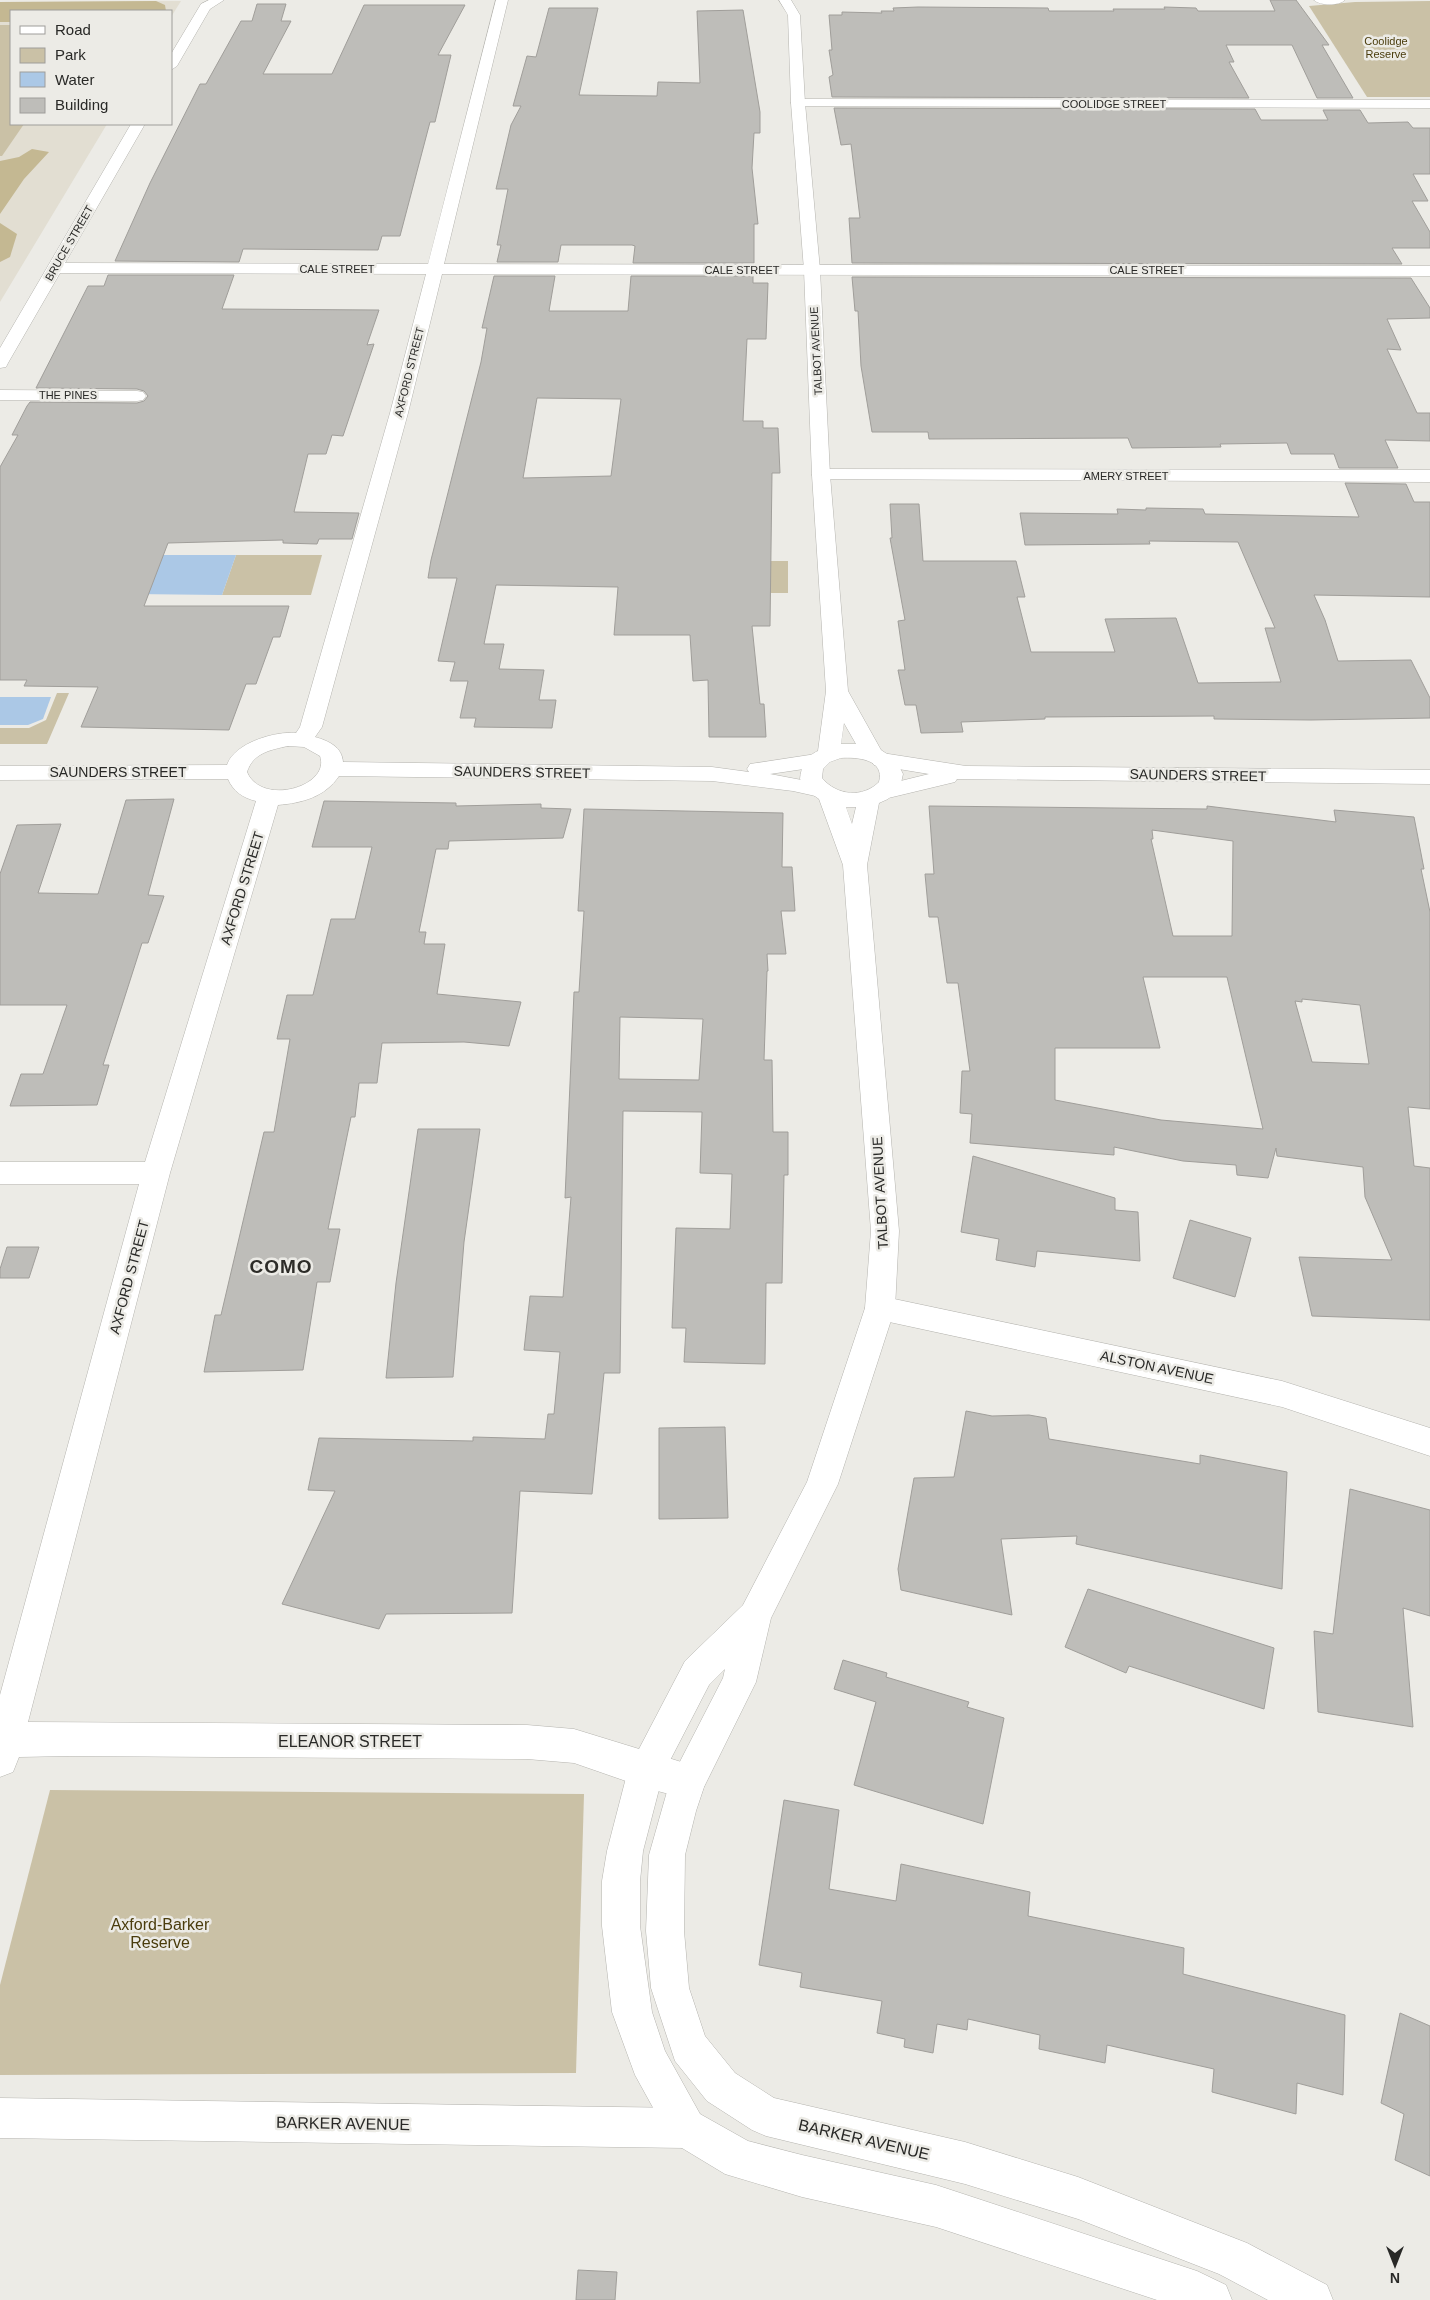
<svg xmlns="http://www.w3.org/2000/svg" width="1430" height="2300" viewBox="0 0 1430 2300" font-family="Arial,sans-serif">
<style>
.built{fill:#e2ded2}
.green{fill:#cac1a6}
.forest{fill:#c4b892}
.water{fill:#abc8e6}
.building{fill:#bebdb9;stroke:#a09e9a;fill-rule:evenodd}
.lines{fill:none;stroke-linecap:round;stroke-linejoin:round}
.minor-casing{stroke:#b5b4af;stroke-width:1}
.tertiary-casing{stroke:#b5b4af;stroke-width:1}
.minor{fill:#fff;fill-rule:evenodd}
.tertiary{fill:#fff;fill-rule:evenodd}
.labels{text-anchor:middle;stroke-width:5;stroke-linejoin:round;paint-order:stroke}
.far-park-label{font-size:11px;fill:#4a3c0c;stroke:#ecebe6}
.far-street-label{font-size:11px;fill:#292927;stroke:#ecebe6}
.street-label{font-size:14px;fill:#292927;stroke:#ecebe6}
.near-street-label{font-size:16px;fill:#292927;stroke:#ecebe6}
.near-park-label{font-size:16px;fill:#4a3c0c;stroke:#ecebe6}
.district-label{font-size:19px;font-weight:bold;letter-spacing:1px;fill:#2d2c28;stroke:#ecebe6}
</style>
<rect width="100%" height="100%" fill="#ecebe6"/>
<polygon class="built" points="181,1 171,17 171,11 11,11 11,124 107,124 0,302 0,2"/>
<g class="green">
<polygon points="1430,1 1430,97 1367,97 1309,6 1355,2"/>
<polygon points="0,25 11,25 11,124 24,124 2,156 0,156"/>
<polygon points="236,555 322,555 311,595 222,595"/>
<polygon points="746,561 788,561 788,593 745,593"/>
<polygon points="57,693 69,693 47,744 0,744 0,728 29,728 46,720"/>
<polygon points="50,1790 584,1794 576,2073 0,2075 0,1985"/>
</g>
<g class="forest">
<polygon points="156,1 165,5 166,11 11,11 11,22 0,22 0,2"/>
<polygon points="32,149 49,152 24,179 0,214 0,161 19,157"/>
<polygon points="0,223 17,234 10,257 0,262"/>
</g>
<g class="water">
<polygon points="148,555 236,555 222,595 132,594"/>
<polygon points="0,697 51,697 43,719 28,725 0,725"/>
</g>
<g class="building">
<polygon points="1270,0 1296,0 1329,45 1322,45 1353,98 1317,98 1292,45 1226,45 1234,62 1229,62 1249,98 832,97 829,77 833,75 829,50 832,50 829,15 842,15 842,12 882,13 881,11 894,11 893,8 918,7 1048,8 1049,11 1114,11 1113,9 1165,9 1164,7 1196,8 1198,11 1275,11"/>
<polygon points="257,4 286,4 281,21 291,21 263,74 332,74 364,5 465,5 438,55 451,55 435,122 430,122 400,236 382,236 378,250 243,249 239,262 115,261 150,183 200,84 206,84 241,21 252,21"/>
<polygon points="549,8 598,8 579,95 657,96 658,82 700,83 697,11 743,10 760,112 760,133 754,133 752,168 758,224 754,224 754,263 633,263 635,246 632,245 561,245 558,262 497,262 501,245 497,245 508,189 496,189 511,125 521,106 513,106 527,56 536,57"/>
<polygon points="834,108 1255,109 1261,120 1328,120 1323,110 1360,110 1368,123 1408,122 1413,128 1430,128 1430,174 1413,174 1428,201 1412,201 1430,232 1430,248 1392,248 1402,264 852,263 849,218 860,218 851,144 841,145"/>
<polygon points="108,275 234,275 222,309 379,310 367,345 374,344 343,436 332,435 326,454 308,454 294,512 359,513 352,539 319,539 317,544 283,543 283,540 168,543 144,606 289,606 280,637 273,637 256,684 246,684 229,730 81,727 98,687 24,686 27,680 0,680 0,467 18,435 12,435 27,406 30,402 137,403 144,401 148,396 144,391 137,389 36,388 88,286 104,286"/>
<path d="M494,276H555L549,311H628L631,276H753V283H768L766,339H747L743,421H763V428H778L780,473H772L770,626H752L760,704H764L766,737H709L708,680L693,681L690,635H614L618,587L496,585L484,644H504L499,669L544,670L539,700H556L552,728L474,727L476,718H460L468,681H450L455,662L438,661L457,578H428L431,560L481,362L487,328H482ZM537,398L621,399L611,476L523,478Z"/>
<polygon points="852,277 1411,278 1430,308 1430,318 1387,319 1401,350 1387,349 1417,413 1430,413 1430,441 1385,440 1398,468 1339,468 1334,454 1291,454 1287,443 1220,444 1221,447 1132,448 1128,438 929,439 928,432 872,432 861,366 858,311 855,311"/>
<polygon points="1345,483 1406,484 1414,502 1430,502 1430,597 1314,595 1325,620 1338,661 1411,660 1430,698 1430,718 1311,720 1214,719 1214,716 1045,717 1045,719 961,722 963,732 921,733 916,705 905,705 898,670 905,670 898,621 905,620 890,538 892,538 890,504 919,504 923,561 1016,561 1025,597 1017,597 1031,652 1115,652 1105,619 1176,618 1198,683 1281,682 1265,628 1275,628 1238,542 1149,541 1150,544 1025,545 1020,513 1118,514 1117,509 1146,510 1146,508 1203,509 1205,514 1359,517"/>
<polygon points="174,799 148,895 164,896 148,943 142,943 103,1065 109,1065 97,1105 10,1106 21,1074 43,1074 67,1005 0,1005 0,874 17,825 61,824 38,893 98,894 126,800"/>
<polygon points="324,801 456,803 456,806 541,804 541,808 571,809 563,838 449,841 448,849 436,849 419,932 426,932 424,944 445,944 437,994 521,1002 509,1046 464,1042 382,1043 377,1083 359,1083 355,1117 351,1117 328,1229 340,1229 330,1282 317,1282 303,1370 204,1372 215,1315 221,1315 264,1132 274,1132 290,1039 277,1039 287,995 313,995 331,919 355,919 372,847 312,847"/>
<path d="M929,806L1207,809V806L1336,822L1334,810L1414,817L1424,869H1421L1430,912V1109L1408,1107L1414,1166L1430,1168V1320L1312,1316L1299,1257L1392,1260L1365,1197L1363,1167L1277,1156L1276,1148L1268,1178L1237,1175L1236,1165L1183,1161L1114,1147V1155L970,1143L972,1114L960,1113L962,1071H970L958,983H947L938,917H929L925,874H934ZM1152,830L1233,841L1232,936H1173L1151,839H1153ZM1143,977H1227L1263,1129L1161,1120L1055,1100V1048H1160ZM1302,999L1360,1005L1369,1064L1312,1062L1295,1001L1302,1002Z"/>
<path d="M584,809L783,813L782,867H792L795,911H781L786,954H767L768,971H767L764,1060H772L773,1132H788V1175H784L782,1283H766L765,1364L684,1362L686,1328H672L676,1228L730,1229L732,1174L700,1173L702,1112L623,1111L620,1373H604L592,1494L520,1491L512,1613L386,1614L379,1629L282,1604L335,1491L308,1490L319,1438L473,1441V1437L545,1439L548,1414H554L560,1352L524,1350L530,1296L563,1297L571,1197L565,1198L574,992H579L584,911H578ZM620,1017L703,1019L699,1080L619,1079Z"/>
<polygon points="418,1129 480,1129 464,1242 453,1377 386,1378 396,1283"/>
<polygon points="973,1156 1115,1198 1115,1210 1138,1212 1140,1261 1037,1251 1035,1267 996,1260 999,1239 961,1232"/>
<polygon points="1190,1220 1251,1238 1235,1297 1173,1278"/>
<polygon points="7,1247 39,1247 29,1278 0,1278 0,1269"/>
<polygon points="966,1411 992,1416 1029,1415 1046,1418 1049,1439 1200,1464 1200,1455 1287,1472 1282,1589 1076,1544 1077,1536 1001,1539 1012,1615 901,1590 898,1569 914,1478 954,1477"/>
<polygon points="725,1427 728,1518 659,1519 659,1428"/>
<polygon points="1350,1489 1430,1510 1430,1616 1403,1608 1413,1727 1318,1712 1314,1631 1333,1634"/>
<polygon points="1088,1589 1274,1648 1264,1709 1129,1666 1126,1673 1065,1647"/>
<polygon points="843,1660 887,1673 886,1677 969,1702 967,1707 1004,1718 983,1824 854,1785 876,1702 834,1689"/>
<polygon points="784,1800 839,1810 829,1889 896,1901 901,1864 1030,1892 1028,1916 1184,1948 1183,1974 1345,2015 1343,2095 1297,2083 1296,2114 1212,2092 1214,2069 1107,2045 1105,2063 1039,2049 1040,2035 968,2019 967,2030 937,2024 933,2053 904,2047 905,2039 877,2033 882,2001 800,1987 802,1973 759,1965"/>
<polygon points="1400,2013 1430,2026 1430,2176 1395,2160 1404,2114 1381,2103"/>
<polygon points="578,2270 617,2272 615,2300 576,2300"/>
</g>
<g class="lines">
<defs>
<g id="minor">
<polygon points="209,0 224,0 210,9 177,66 171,70 171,54 201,4"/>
<path d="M496,0H508L444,264L1430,266V276L442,274L408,413L322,727L315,737C329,741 342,747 343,762L712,767L749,772L747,769L750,764L816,754L824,756L827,761L824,766L770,774L828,785L831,790L828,795L820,797L793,791L712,781L339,776C325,797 302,803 278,805L170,1173L28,1722L527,1725L574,1729L701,1768L706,1781L701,1794L688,1799L646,1788L574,1763L527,1759L69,1756L19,1757L13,1772L0,1777V1695L139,1184H0V1162H145L256,801C243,798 233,791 228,779L0,780V766L227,765C234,743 275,731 296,733L300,727L390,413L426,274L60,273L8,363L6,367L0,368V348L131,124H145L65,263L428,264ZM288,746L304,747L320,756C331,786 262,807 247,772C253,753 270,750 288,746Z"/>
<polygon points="798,99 1430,100 1430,108 793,106 791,103"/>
<polygon points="0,390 137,391 143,392 146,396 143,400 137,401 0,400"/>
<polygon points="821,469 1430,470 1430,482 814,479 812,475 814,471"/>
<polygon points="882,753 966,766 1430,770 1430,784 957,779 955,782 880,800 872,798 869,793 872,788 929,774 874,765 871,760 874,755"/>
<polygon points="880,1296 1282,1381 1430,1428 1430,1456 1282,1407 880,1320 870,1317 865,1308 870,1299"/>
<polygon points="0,2098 686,2108 700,2114 706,2128 700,2142 686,2148 0,2138"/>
</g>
<g id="tertiary">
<path d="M779,0H791L800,15L805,103L820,270L830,475L848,691L881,750L896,760L903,774L901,783L896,791L888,799L879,803L867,865L899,1231L895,1308L838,1484L771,1618L756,1682L704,1787L696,1811L685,1855L684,1931L689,1988L705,2036L735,2073L774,2098L965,2142L1078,2177L1247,2243L1327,2285L1333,2300H1268L1219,2274L1078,2219L965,2184L766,2136L752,2130L707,2101L675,2061L651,1988L646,1931L649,1855L670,1781L723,1678L725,1669L709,1685L663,1774L643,1851L640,1881V1926L652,2012L665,2051L700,2114L748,2141L802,2155L936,2185L1197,2271L1226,2285L1232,2300H1157L936,2227L802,2197L725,2174L672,2142L635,2075L612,2012L602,1926V1881L607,1851L628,1770L685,1661L743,1605L807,1482L865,1308L871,1231L843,865L819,799L809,792L800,779C801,767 806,756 818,751L826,691L812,475L804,270L791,103L788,15ZM844,723L856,744H841ZM841,758C857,757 885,759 879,782C863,798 837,796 822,778L823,769L830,762ZM846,807H856L852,824Z"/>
<path d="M1314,0H1345C1339,6 1320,6 1314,0Z"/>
</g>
</defs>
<use href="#minor" class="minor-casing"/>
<use href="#tertiary" class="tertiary-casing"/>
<use href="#minor" class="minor"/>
<use href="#tertiary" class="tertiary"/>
</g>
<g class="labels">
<g class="far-park-label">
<text x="1386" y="45">Coolidge<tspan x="1386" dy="13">Reserve</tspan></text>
</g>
<g class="far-street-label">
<text x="1114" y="108">COOLIDGE STREET</text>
<text transform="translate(69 243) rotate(-60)" y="4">BRUCE STREET</text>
<text x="337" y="273">CALE STREET</text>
<text x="742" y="274">CALE STREET</text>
<text x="1147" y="274">CALE STREET</text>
<text transform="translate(816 351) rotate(-93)" y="4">TALBOT AVENUE</text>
<text transform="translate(409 372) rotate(-76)" y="4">AXFORD STREET</text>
<text x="68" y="399">THE PINES</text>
<text x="1126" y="480">AMERY STREET</text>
</g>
<g class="street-label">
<text x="118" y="777">SAUNDERS STREET</text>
<text transform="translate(522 772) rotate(1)" y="5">SAUNDERS STREET</text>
<text transform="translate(1198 775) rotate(1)" y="5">SAUNDERS STREET</text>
<text transform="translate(242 888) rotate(-73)" y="5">AXFORD STREET</text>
<text transform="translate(880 1193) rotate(-93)" y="5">TALBOT AVENUE</text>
<text transform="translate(129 1277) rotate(-75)" y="5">AXFORD STREET</text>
<text transform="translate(1157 1367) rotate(12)" y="5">ALSTON AVENUE</text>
</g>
<g class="near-street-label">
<text x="350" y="1747">ELEANOR STREET</text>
<text transform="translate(343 2123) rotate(1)" y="6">BARKER AVENUE</text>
<text transform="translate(864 2139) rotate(13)" y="6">BARKER AVENUE</text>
</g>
<g class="near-park-label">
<text x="160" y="1930">Axford-Barker<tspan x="160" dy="18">Reserve</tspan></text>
</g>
<g class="district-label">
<text x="281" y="1273">COMO</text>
</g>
</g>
<rect x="10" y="10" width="162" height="115" fill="#ecebe6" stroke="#9e9d9a"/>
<rect x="20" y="26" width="25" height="8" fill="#ffffff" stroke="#9e9d9a"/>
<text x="55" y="35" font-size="15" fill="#292927">Road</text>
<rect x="20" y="48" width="25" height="15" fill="#cac1a6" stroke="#9e9d9a"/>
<text x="55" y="60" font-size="15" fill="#292927">Park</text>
<rect x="20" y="72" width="25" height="15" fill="#abc8e6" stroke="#9e9d9a"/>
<text x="55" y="85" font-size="15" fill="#292927">Water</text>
<rect x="20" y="98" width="25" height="15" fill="#bebdb9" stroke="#9e9d9a"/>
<text x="55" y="110" font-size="15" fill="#292927">Building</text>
<g transform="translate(1395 2265) rotate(180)" stroke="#ecebe6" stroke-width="4" paint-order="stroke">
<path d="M0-4L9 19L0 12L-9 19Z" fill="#292927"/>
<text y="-8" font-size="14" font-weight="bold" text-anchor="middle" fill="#292927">N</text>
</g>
</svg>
